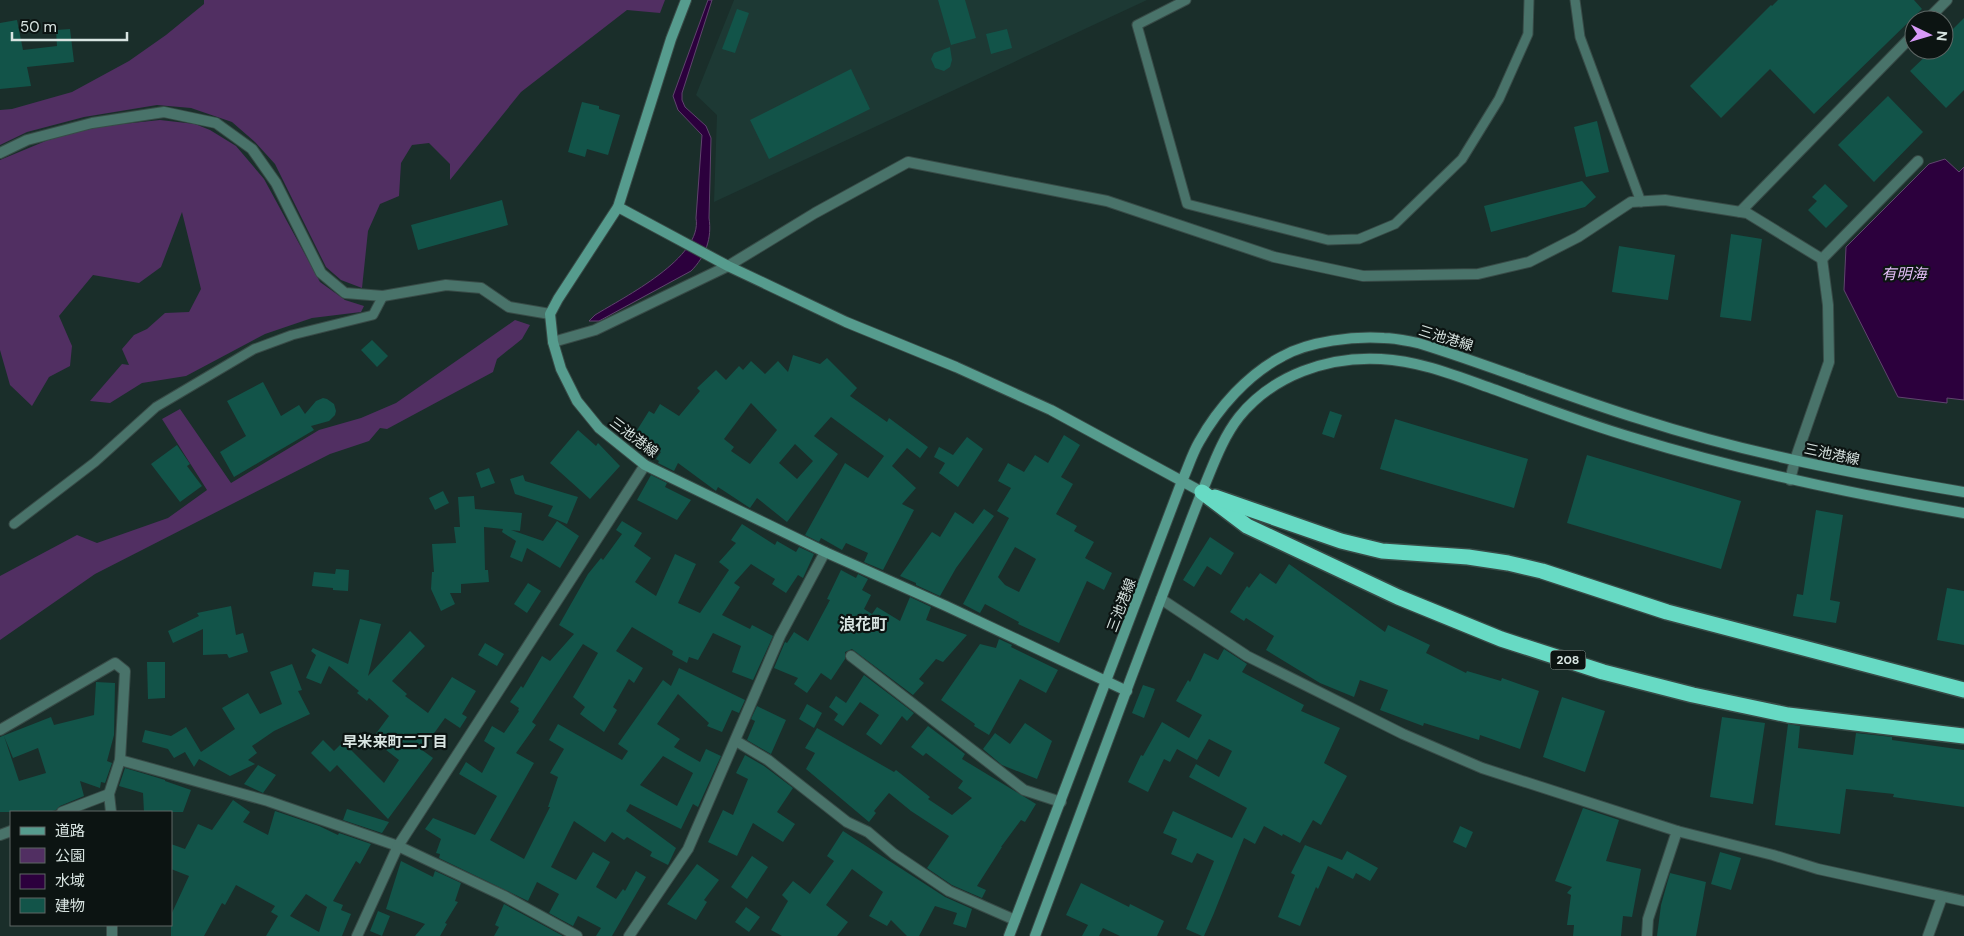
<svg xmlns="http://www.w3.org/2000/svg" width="1964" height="936" viewBox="0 0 1964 936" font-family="'DM Sans','Noto Sans JP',sans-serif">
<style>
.built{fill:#1d3934}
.green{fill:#512f62}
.water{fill:#2c003d;stroke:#60446e}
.building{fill:#125449;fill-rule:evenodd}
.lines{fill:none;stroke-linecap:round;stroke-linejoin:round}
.lane-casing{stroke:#384b47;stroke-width:11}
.street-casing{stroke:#384b47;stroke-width:12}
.secondary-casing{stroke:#384b47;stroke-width:12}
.highway-casing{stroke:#384b47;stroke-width:18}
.lane{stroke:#49736a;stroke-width:9}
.street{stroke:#49736a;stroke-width:10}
.secondary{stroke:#569c8e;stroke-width:10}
.highway{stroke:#67dac4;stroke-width:15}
.labels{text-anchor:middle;stroke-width:4.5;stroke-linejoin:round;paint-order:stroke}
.shield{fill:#0c1412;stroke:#9ba6a3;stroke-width:1}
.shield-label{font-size:12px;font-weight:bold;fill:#d8e4e1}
.street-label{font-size:14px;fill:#d8e4e1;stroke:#0c1412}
.water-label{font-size:15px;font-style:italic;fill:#e2bef5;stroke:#0c1412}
.neighbourhood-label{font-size:15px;font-weight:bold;fill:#d8e4e1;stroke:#0c1412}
.quarter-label{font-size:16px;font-weight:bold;fill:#d8e4e1;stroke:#0c1412}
</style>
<rect width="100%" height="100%" fill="#1a2e2a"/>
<polygon class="built" points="734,0 1147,0 714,202 717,115 696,95"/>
<g class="green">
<polygon points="204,0 665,0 660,13 627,10 521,92 450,180 450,164 429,143 412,145 401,163 399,196 380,204 368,231 362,288 341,280 326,267 275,164 255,142 232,122 191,108 157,105 84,117 27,132 0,145 0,110 12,109 72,92 129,61 166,35 204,4"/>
<polygon points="160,120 195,124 210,130 236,146 264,179 320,282 345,300 364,306 361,312 312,318 265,334 186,376 142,383 110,403 90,401 122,364 129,365 122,349 134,335 147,329 165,313 189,312 201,289 182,212 161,267 139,283 93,275 59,316 72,346 70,366 49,377 32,406 10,385 0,350 0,160 48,140 95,127"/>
<polygon points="515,320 530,325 522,339 497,359 493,372 387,429 380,428 369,441 330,454 95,574 0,640 0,576 77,535 97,543 168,518 207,490 162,419 180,409 231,483 319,430 361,418 396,403"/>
</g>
<g class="water">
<path d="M708,0H712L682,93V100L685,107L706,126L711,138L709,218C712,238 706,256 691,271L599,321H589L595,315C624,297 703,258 696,218L702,135L678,110L673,96Z"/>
<polygon points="1945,159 1959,172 1964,167 1964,400 1947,398 1947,403 1898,397 1844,290 1846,247 1929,164"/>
</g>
<g class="building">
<polygon points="938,0 965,0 976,38 951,45"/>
<polygon points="1778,0 1914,0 1922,9 1814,114 1770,69 1721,118 1690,86 1771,5 1772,6"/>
<polygon points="737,9 749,13 735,53 722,49"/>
<polygon points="1964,18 1964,90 1946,108 1910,71 1932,50 1944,50 1944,38"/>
<polygon points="17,20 23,50 57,46 56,30 70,29 74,62 27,67 31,86 0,89 0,23"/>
<polygon points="1007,29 1012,48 991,54 986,34"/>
<polygon points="950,47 952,60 950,67 944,71 935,68 931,59 934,53"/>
<polygon points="851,69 870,109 769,159 750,120"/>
<polygon points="1888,96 1923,132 1874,182 1838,145"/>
<polygon points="582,102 599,106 599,109 620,115 608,155 587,149 585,157 568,152"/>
<polygon points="1597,121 1609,172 1586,177 1574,127"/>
<polygon points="1582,181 1596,197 1585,207 1491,232 1484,206"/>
<polygon points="1825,184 1848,206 1826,228 1808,210 1817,201 1812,197"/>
<polygon points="502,200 508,225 418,250 411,225"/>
<polygon points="1731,234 1762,239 1751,321 1720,317"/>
<polygon points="1619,246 1675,255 1668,300 1612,292"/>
<polygon points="372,340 388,356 377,367 361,350"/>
<path d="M793,355L820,364L827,358L857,388L850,396L887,422L889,418L928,447L920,458L907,448L892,466L916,488L902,504L914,510L883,570L864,562L868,553L846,543L842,550L821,538L819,542L805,535L845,463L868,478L884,456L831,417L814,436L838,454L787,522L757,498L750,508L718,487L716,491L678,463L674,471L658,463L659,461L656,459L661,452L634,435L649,411L654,414L660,404L679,416L700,391L697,388L716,370L726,380L739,366L743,370L751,361L765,374L778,361L788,372ZM751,403L777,430L750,464L731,451L734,447L724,439ZM795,444L813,461L797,479L779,463Z"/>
<polygon points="263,382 281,416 299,405 305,414 316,401 323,398 327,399 334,404 336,411 335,415 329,421 311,426 314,430 234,477 220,452 246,436 227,401"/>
<polygon points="1330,411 1342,415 1334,438 1322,434"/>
<polygon points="1395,419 1528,459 1514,508 1380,469"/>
<polygon points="578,430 596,446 598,443 620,466 590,499 550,463"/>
<path d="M1064,435L1080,445L1061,477L1073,484L1056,514L1077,526L1074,531L1094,542L1085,558L1112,573L1104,590L1087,581L1059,643L1018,624L1019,622L985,604L980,613L963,604L1009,518L997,511L1011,488L998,481L1008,463L1024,472L1035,455L1048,463ZM1015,547L1036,559L1019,592L1005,585L998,577Z"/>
<polygon points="967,437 983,449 958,487 939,473 945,463 934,457 939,447 953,455"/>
<polygon points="177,445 190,464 187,466 202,486 180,502 151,464"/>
<polygon points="1587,455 1741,501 1721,569 1567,523"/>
<polygon points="489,468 495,483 481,488 476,473"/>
<polygon points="523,475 525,481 578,497 567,524 548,516 553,506 515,494 510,479"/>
<polygon points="651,475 667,483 665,487 691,500 677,520 637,500"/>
<polygon points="443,491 449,503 435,510 429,498"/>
<polygon points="474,496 475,509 522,513 520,531 511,530 543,541 557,521 579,536 560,568 527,548 522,562 510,557 516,541 502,532 503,529 484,527 485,570 488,570 489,582 461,584 461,593 450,593 455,604 441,611 431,589 432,572 434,572 432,544 456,543 454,527 460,527 458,497"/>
<polygon points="984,509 994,516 956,568 940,596 916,585 916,583 900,576 932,532 940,537 955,512 973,524"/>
<polygon points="1816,510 1843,515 1830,600 1840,602 1836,623 1793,616 1797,594 1803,595"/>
<path d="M622,521L642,533L634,546L651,558L635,582L656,596L675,554L696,564L678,603L700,613L729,570L719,562L736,543L731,540L742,524L775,545L777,541L796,552L799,547L814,554L803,578L798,575L786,593L772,584L775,579L751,564L734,583L740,587L722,615L750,629L752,625L773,636L753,680L732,672L741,646L713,633L698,660L689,657L687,663L672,655L673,651L632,627L616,651L643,668L634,683L629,679L613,707L617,710L604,732L580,714L585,707L573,697L598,653L583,644L532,722L536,725L516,753L534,763L490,840L524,859L550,807H548L558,777L550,773L564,749L549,740L558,724L622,760L628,751L618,744L663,680L671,686L679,668L745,700L739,713L732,710L722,732L707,726L709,723L678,694L657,724L680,739L674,747L700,762L706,749L721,756L698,807L693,804L681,829L630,804L626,811L676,848L668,865L650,856L652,852L627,837L624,840L612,832L605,842L574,821L551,867L576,880L593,852L610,862L596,887L616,899L623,889L625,891L636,871L646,877L612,936H596L601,928L578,916L573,926L549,913L559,894L537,882L528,901L439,858L440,854L436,853L441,839L425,829L433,818L475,835L477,832L497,796L459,774L466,762L482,773L495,748L484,741L492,726L504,733L519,711L518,710L519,708L510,702L521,686L523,688L542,656L550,661L574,634L559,625L588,574L601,558L603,560L622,534L616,530ZM663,756L693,773L677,806L640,785Z"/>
<polygon points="1210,537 1234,553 1221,575 1207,566 1194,587 1183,580"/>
<polygon points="1289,564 1385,632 1388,625 1430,645 1426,653 1466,673 1467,671 1501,681 1502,678 1539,691 1520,749 1480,735 1479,740 1424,723 1423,726 1380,710 1388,690 1360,680 1354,697 1320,683 1266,650 1274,636 1246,618 1244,621 1230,612 1247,586 1249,588 1260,573 1276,584"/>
<polygon points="336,569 349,570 348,591 333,590 333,588 312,586 314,572 335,574"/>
<polygon points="841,570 856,578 858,574 868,579 862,590 871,595 864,609 872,614 877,607 900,621 910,597 931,607 926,620 967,635 943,662 936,659 919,679 924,683 913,695 852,649 845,652 845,659 831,680 821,673 807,693 794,684 798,678 774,668 785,642 787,643 794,632 808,641 830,600 827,599"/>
<polygon points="528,583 541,591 527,613 514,604"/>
<polygon points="1947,588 1964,591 1964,645 1937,640"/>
<polygon points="231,606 236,635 243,633 248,652 229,658 227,654 203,655 203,629 173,643 168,631 199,616 197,613"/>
<polygon points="360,619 381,624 368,676 410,631 425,646 392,681 407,694 405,696 428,713 452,677 476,691 462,714 467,717 460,728 445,718 422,750 433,758 388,819 337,765 330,772 311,753 323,740 334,751 343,742 384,783 399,760 372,739 389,716 369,698 367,701 357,693 359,691 329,666 321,684 306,678 316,655 311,651 313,648 348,664"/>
<polygon points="999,639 1012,645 1011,647 1058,670 1046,693 1020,679 989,735 974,726 975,724 941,700 980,644 996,648"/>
<polygon points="485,643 504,654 497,666 478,655"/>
<polygon points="1224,649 1247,664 1242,672 1304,705 1301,711 1340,728 1324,763 1347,776 1321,825 1313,820 1300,843 1283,834 1282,836 1264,826 1255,844 1244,838 1214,913 1204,936 1202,936 1186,929 1214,861 1197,853 1192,863 1171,854 1177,839 1163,833 1173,811 1232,838 1247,808 1189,777 1196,764 1219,777 1232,751 1209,739 1197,760 1177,749 1170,762 1164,759 1148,792 1128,782 1141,755 1143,756 1162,722 1189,738 1202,715 1176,701 1188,680 1190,682 1204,653 1218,660"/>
<polygon points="147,662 165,662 165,698 148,699"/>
<polygon points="292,664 302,690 298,691 310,714 274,731 252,746 257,753 248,760 255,764 230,776 199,759 194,767 185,752 174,758 168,749 142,742 145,730 171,736 186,727 201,752 235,729 222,708 248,693 260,714 282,704 270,672"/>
<polygon points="864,675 914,713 907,721 902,716 881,745 866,734 879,715 860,702 843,726 834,720 838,714 829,707 836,696 846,703"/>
<path d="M96,682L115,683L114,735L107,761L112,763L105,783L101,782L100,788L80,781L84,796L60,806L56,810L48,812H0V737L51,717L54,725L94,715ZM4,736L13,758L38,748L46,773L19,781Z"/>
<polygon points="1143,685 1155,689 1144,718 1132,713"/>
<polygon points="1562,697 1605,711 1585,772 1543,757"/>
<polygon points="807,704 822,713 814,728 799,719"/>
<polygon points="757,706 786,720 771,754 747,740 755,721 751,719"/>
<polygon points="1722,717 1765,723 1753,804 1710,797"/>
<polygon points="1025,723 1052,741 1037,779 1002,765 983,749 995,733 1010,744"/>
<polygon points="1788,724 1800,726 1798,748 1853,755 1856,733 1892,737 1892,740 1964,750 1964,807 1893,797 1894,794 1846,789 1840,834 1775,825"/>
<polygon points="928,726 965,754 962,759 1036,804 1025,822 1021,820 1001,847 1002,847 977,886 986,890 982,898 952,885 927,868 949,836 911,811 889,793 874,811 876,813 869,822 806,769 815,753 805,748 817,728 894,772 896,770 930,797 928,799 952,815 972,798 958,788 963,781 926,753 923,756 911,747"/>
<polygon points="745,755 764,766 793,788 777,812 795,824 783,842 753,823 737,856 708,842 723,810 733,815 748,779 736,773"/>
<polygon points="258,765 276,775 263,793 244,784"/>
<polygon points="125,768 165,780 165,781 191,790 183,812 144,812 143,793 119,786"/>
<path d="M233,800L250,812L243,822L268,835L275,811L319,826L338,835L339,833L371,844L360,864L356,861L333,901L343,905L341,910L351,914L342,936H266L278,916L271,912L275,906L236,885L225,905L222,903L204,936H171V915L189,876L171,869V844L185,849L198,824L212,830ZM306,894L327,907L319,932L290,916Z"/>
<polygon points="1583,808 1619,820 1606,861 1641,869 1632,917 1623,916 1621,936 1573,936 1574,925 1567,925 1571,895 1567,893 1572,887 1555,881"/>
<polygon points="347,809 389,822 382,833 343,820"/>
<polygon points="1460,826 1473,832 1466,848 1453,842"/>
<polygon points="843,831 945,897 972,909 966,928 953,924 957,913 935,906 919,936 907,936 891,920 887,926 869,916 883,892 852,869 826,905 848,922 837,936 782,936 771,930 788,901 782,895 793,881 810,894 834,861 827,856"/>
<polygon points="1305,845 1342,860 1347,851 1378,868 1370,881 1356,873 1353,879 1328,866 1318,889 1316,887 1300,926 1278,917 1295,875 1291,873"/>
<polygon points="1720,852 1741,858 1731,890 1711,884"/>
<polygon points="752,856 768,867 747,899 731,887"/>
<polygon points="401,861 433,877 435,871 461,883 455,901 458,902 445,923 447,924 440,936 415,936 425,924 386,909"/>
<polygon points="697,864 719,880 704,900 707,902 696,920 667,904"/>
<polygon points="1670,873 1706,882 1696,936 1657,936 1661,905"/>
<polygon points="1081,883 1129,907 1130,904 1164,921 1157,936 1120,936 1103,928 1099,936 1082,936 1088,925 1066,915"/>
<polygon points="504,904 563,936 494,936 499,927 495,925"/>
<polygon points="746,907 760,917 749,932 735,922"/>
<polygon points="378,911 390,916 382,936 370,931"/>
</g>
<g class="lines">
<defs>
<g id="lane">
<polyline points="1186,0 1137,25 1187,204 1328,240 1359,239 1395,224 1462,159 1499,99 1528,34 1529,0"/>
<polyline points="1575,0 1580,37 1641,202"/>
<polyline points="14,524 95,462 156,407 254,349 292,335 373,315 383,296"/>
</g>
<g id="street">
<polyline points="1927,20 1947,0"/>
<polyline points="0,153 27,140 92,123 164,112 216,123 252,149 276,183 321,273 345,293 383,296 446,285 481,288 509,307 550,314"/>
<polyline points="1740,212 1914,34"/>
<polyline points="1822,259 1918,161"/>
<polyline points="553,342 595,330 728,266 815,213 908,162 1107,201 1274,257 1363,276 1478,274 1529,262 1578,237 1631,202 1665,200 1747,213 1822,259"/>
<polyline points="1790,480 1795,460 1829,362 1828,305 1822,259"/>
<polyline points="1161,599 1247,656 1403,734 1482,768 1677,831 1773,855 1818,869 1964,901"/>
<polyline points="851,656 1024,790 1061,802"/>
<polyline points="0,730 115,663 125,671 120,760 109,794 111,812"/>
<polyline points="736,741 768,760 847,822 868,832 894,854 949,891 1015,920"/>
<polyline points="120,760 268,801 398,846 504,896 577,936"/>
<polyline points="62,812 109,794"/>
<polyline points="0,835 11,831"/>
<polyline points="112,936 112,925"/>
<polyline points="357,936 398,846 645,465"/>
<polyline points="629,936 688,849 780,636 825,552"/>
<polyline points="1647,936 1648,919 1677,831"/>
<polyline points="1928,936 1942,897"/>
</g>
<g id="secondary">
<polyline points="686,0 671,39 618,207 558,299 550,314 553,342 561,369 577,401 599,428 645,465 825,552 946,606 1127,691"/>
<polyline points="618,207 728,266 846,322 956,367 1051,410 1202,492"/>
<path d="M1009,936L1182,481C1188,468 1192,454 1199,442C1218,408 1248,374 1283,356C1310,341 1354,336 1384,338C1396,338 1407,341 1418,343C1493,366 1565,396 1640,419C1745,453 1855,474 1964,492"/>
<path d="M1035,936C1080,816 1124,695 1170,575C1182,544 1193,513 1206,482C1215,460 1224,436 1239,417C1273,375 1328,356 1381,359C1421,361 1459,377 1496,390C1541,407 1587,424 1634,438C1742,471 1852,494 1964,513"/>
</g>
<g id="highway">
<polyline points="1202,492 1247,526 1398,597 1501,639 1603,672 1693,695 1788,715 1964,736"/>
<polyline points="1215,497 1341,541 1382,551 1468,557 1508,563 1542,571 1667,612 1964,690"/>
</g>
</defs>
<use href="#lane" class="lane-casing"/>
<use href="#street" class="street-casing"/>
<use href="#secondary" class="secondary-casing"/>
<use href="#highway" class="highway-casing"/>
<use href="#lane" class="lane"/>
<use href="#street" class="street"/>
<use href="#secondary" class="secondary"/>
<use href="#highway" class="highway"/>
</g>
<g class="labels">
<rect class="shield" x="1550.5" y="650.5" width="35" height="19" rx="4"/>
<g class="shield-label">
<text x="1568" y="664">208</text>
</g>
<g class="street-label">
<text transform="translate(1446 338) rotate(17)" y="5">三池港線</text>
<text transform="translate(634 437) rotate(37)" y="5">三池港線</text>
<text transform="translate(1832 454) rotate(12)" y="5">三池港線</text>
<text transform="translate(1121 605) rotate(-69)" y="5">三池港線</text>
</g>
<g class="water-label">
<text x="1904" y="279">有明海</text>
</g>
<g class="neighbourhood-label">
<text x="395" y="747">早米来町二丁目</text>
</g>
<g class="quarter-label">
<text x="863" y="630">浪花町</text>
</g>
</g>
<rect x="10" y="811" width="162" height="115" fill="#0c1412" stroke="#5e6765"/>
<rect x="20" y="827" width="25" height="8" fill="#569c8e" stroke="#5e6765"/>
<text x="55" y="836" font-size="15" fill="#d8e4e1">道路</text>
<rect x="20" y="848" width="25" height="15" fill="#512f62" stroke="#5e6765"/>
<text x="55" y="861" font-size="15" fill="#d8e4e1">公園</text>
<rect x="20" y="874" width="25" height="15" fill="#2c003d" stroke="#5e6765"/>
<text x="55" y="886" font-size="15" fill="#d8e4e1">水域</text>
<rect x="20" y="898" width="25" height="15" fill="#125449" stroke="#5e6765"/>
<text x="55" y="911" font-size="15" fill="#d8e4e1">建物</text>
<g transform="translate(1929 35) rotate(95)"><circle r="24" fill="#0c1412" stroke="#5e6765"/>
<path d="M0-4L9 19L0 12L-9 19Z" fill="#d89af8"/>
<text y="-8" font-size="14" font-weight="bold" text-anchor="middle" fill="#d8e4e1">N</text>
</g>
<path d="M12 32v8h115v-8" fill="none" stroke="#d8e4e1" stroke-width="2.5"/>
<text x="20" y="32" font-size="15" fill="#d8e4e1" stroke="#0c1412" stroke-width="4" paint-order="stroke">50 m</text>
</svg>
